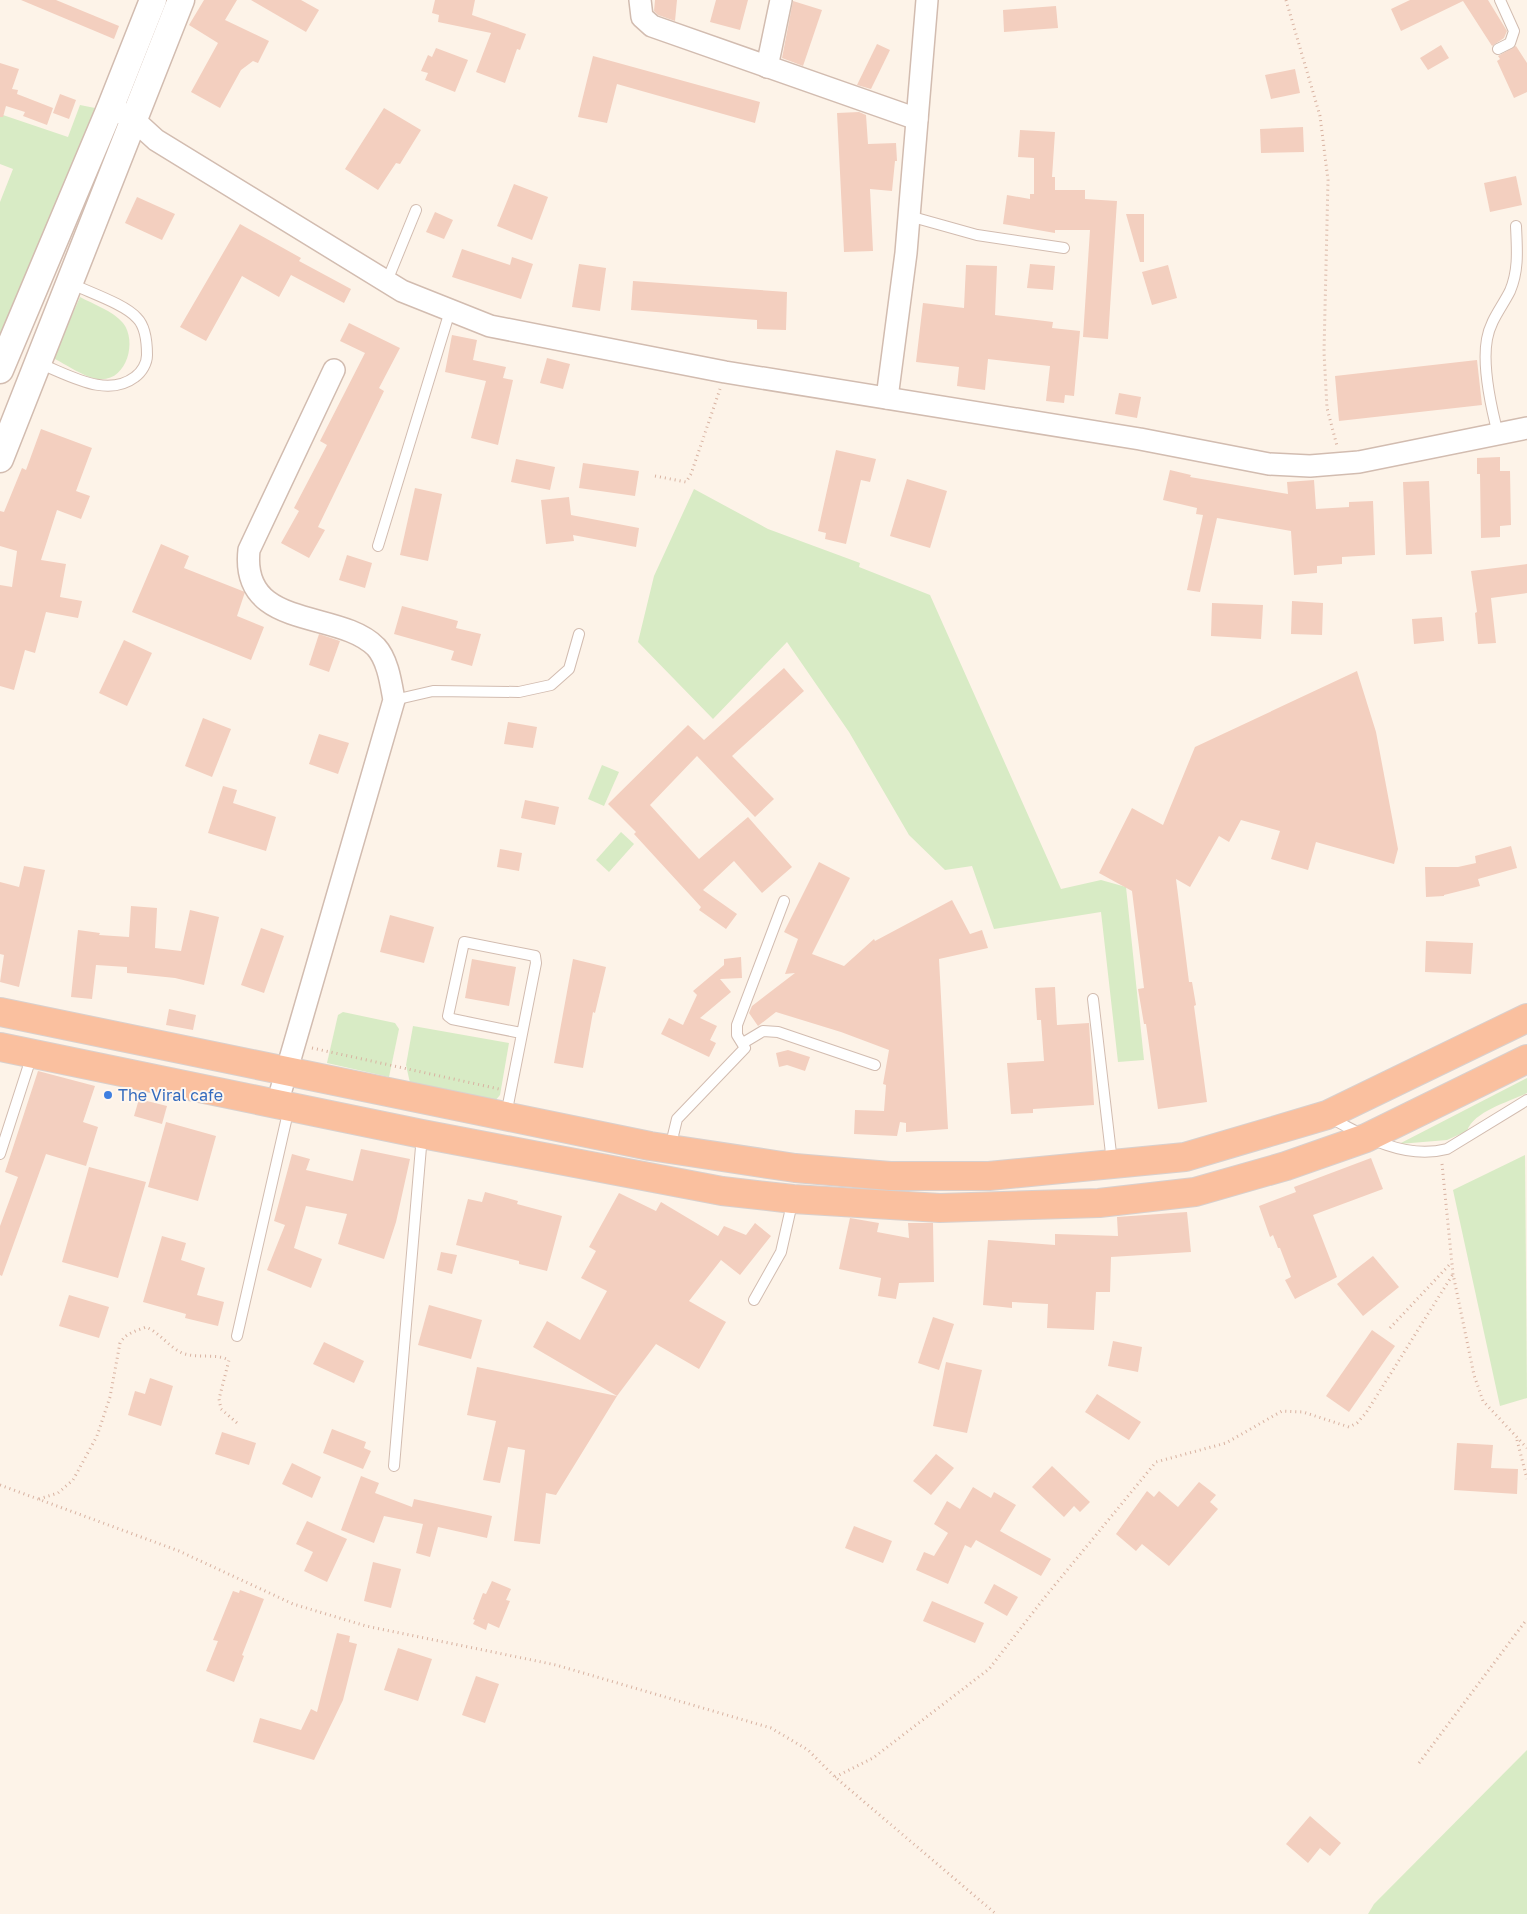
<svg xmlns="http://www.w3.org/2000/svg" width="1527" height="1914" viewBox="0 0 1527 1914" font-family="'Golos Text',sans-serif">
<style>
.green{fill:#d8ebc5}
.building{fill:#f3cfbf}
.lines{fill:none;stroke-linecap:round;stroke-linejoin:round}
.service-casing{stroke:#d2bcb0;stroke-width:12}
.minor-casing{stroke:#d2bcb0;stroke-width:24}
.tertiary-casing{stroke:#d2bcb0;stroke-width:29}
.trunk-casing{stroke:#d9d0cd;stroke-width:30}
.path{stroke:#d8b2a1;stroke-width:3;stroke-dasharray:1 4;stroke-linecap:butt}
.service{stroke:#fff;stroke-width:10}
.minor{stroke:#fff;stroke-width:21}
.tertiary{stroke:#fff;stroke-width:26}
.trunk{stroke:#fac09f;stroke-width:28}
.shop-dot{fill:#3f7fe0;stroke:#fff7ef;stroke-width:2}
.labels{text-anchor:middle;stroke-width:4;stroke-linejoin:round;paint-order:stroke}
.shop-label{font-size:16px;fill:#366cbe;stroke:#fff7ef;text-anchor:start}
</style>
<rect width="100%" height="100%" fill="#fdf3e8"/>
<g class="green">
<polygon points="80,105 95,108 8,339 0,335 0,202 13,169 0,164 0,114 68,137"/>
<path d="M80,297C93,304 113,311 123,323C138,342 126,383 98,379C86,378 65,364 53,358Z"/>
<polygon points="694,489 768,529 860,563 859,567 930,595 1061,889 1101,880 1126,887 1144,1060 1118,1062 1101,912 994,929 972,866 945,870 909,835 849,732 787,642 713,719 638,642 654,576"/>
<polygon points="602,765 619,772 604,806 588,799"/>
<polygon points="621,832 634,844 609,872 596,860"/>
<polygon points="343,1012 395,1023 399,1029 389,1077 327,1063 338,1015"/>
<polygon points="413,1026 509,1043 500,1095 494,1102 410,1083 406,1065"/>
<path d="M1527,1078V1093C1509,1102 1474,1111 1467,1131L1447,1140L1399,1144Z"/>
<polygon points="1525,1155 1527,1398 1500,1406 1453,1190"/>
<polygon points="1527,1750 1527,1914 1368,1914 1374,1904"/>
</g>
<g class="building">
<polygon points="21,0 56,0 119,26 114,39"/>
<polygon points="204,0 237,0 225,20 269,41 258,63 253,61 241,70 220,108 191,92 218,43 189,25"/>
<polygon points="251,0 301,0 319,10 306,32"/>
<polygon points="435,0 475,0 472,15 526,34 520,50 517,49 505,83 476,72 491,33 438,22 439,15 432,13"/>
<polygon points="655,0 677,0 675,21 658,15 654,11"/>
<polygon points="716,0 748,0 740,30 710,22"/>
<polygon points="1410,0 1488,0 1507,31 1504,38 1492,46 1463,1 1401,31 1391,9"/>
<polygon points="793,1 822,10 803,66 782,58"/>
<polygon points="1056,6 1058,28 1004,32 1003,10"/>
<polygon points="877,44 890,50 871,89 857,85"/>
<polygon points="1441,45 1449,58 1428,70 1420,58"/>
<polygon points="1516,46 1527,63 1527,92 1514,98 1497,61 1500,59 1498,56"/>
<polygon points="436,48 468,60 455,92 425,80 428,73 421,71 428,55 432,57"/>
<polygon points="593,56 760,102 755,123 617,84 607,123 578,117"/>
<polygon points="0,63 19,69 12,89 18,90 17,94 53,108 47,125 23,116 25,112 6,106 3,117 0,117"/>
<polygon points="1295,69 1300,93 1271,99 1265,75"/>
<polygon points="60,94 76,100 69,119 53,113"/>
<polygon points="384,108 421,130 400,164 396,163 378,190 345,169"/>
<polygon points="859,112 866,115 868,144 896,143 897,161 895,161 892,191 870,189 873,251 844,252 837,113"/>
<polygon points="1303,127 1304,152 1261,153 1260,129"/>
<polygon points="1020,130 1055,132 1052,177 1055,177 1055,190 1085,190 1085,199 1117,201 1108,339 1083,337 1090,230 1055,230 1055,233 1003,224 1007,195 1030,199 1030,194 1034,194 1034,158 1018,157"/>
<polygon points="1516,176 1522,205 1490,212 1484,183"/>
<polygon points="514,184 548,197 532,240 497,226"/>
<polygon points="137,197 175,214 162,240 125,223"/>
<polygon points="435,212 453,220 444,239 426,232"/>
<polygon points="1126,214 1144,214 1144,262 1140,262"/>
<polygon points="240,224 301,258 299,261 351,289 344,303 291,275 279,297 242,276 206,341 180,327"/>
<polygon points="462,249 510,265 512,257 533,264 521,299 452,277"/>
<polygon points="579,264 606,268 600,311 572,307"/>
<polygon points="1030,264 1055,266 1053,290 1027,288"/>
<polygon points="966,265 997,266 995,315 1053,322 1052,328 1080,331 1074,396 1065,395 1064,403 1046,401 1050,366 988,359 985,390 957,386 959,367 916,362 923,303 964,308"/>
<polygon points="1168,265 1177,298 1152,305 1142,272"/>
<polygon points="633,281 787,292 786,330 757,329 757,320 631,310"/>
<polygon points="349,323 400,348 379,388 384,391 318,527 325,530 309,558 281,543 299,511 294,508 327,445 320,441 365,353 340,341"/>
<polygon points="452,335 477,340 473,360 506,367 503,378 513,380 498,445 471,438 486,381 445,372"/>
<polygon points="547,358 570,364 563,389 540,383"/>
<polygon points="1477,360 1482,405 1339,421 1335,376"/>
<polygon points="1119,393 1141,397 1137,418 1115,414"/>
<polygon points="41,429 92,448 76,491 90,496 81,519 57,510 41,560 66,564 60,597 82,601 78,618 46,612 35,653 25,650 14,690 0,686 0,585 12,587 17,551 0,546 0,511 4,512 22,468 26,470"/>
<polygon points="836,450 876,459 870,482 861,480 846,544 825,539 826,533 818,531"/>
<polygon points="1500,457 1500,471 1510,471 1511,525 1500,526 1500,537 1481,538 1480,474 1477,474 1477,458"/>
<polygon points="516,459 555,467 550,490 511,482"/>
<polygon points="583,463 639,471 635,496 579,488"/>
<polygon points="1170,470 1191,475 1190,477 1288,494 1287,482 1314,480 1316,509 1349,507 1349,502 1373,501 1375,555 1342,557 1342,564 1317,566 1317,573 1294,575 1291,531 1217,518 1200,592 1187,590 1203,515 1196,514 1197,508 1163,500"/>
<polygon points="907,479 947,491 930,548 890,536"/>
<polygon points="1429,481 1432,554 1406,555 1403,482"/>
<polygon points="415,488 442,494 428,561 400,555"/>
<polygon points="569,497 571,515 639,528 636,547 573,535 574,541 546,544 541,500"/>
<polygon points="161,544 189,556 184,568 245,592 237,616 264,627 251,660 132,612"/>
<polygon points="347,555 372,563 365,588 339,580"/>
<polygon points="1527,564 1527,593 1491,598 1496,643 1478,644 1475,613 1477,612 1471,571"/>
<polygon points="1292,601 1323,603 1322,635 1291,634"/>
<polygon points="1212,603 1263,605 1261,639 1211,636"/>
<polygon points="402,606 458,621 456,628 481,634 472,666 451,660 454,651 394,634"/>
<polygon points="1442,617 1444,641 1414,644 1412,619"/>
<polygon points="319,634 340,641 329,672 309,665"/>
<polygon points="124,640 152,653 127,706 99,693"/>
<polygon points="784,668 804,691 732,756 774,799 755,817 697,756 650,805 699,859 748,817 792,867 762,893 734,861 703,890 737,914 726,929 699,910 701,907 634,834 636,832 608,804 688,725 704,740"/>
<polygon points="1357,671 1376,732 1398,849 1394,864 1316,842 1308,870 1271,859 1280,831 1241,820 1229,842 1219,836 1190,887 1176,879 1189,982 1192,982 1196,1005 1194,1006 1207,1102 1158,1109 1146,1024 1144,1024 1138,989 1144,988 1132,891 1099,873 1132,808 1163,825 1195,747"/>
<polygon points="203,718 231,729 212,777 185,766"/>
<polygon points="508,722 537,727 533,748 504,744"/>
<polygon points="319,734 349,743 338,774 309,764"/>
<polygon points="223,786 237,790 233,803 276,817 266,851 208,833"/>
<polygon points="525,800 559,807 555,825 521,818"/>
<polygon points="1511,846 1517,868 1478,879 1480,886 1444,895 1444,896 1426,897 1425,867 1458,867 1476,863 1475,856"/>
<polygon points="500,849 522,853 519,871 497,867"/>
<polygon points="819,862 850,878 812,954 844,966 874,939 875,941 952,900 970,934 982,930 988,948 939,959 948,1129 906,1132 906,1123 900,1122 897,1136 854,1134 855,1110 884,1111 886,1085 883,1084 889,1050 841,1032 776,1012 758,1026 749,1013 752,1006 795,973 785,974 798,939 784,932"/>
<polygon points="24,866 45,870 19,987 0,982 4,955 0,954 0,882 19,887"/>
<polygon points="131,906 157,908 155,948 181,951 190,910 219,917 204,985 175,978 127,973 127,967 96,965 92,999 71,997 78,930 100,933 99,935 129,937"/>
<polygon points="390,915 434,927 424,963 380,952"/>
<polygon points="261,928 284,936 264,993 241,985"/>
<polygon points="1426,941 1473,943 1471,974 1425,972"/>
<polygon points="741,957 742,978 720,979 731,992 700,1018 717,1026 710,1040 716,1043 709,1057 661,1034 669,1018 683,1025 697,995 693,991 724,965 724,959"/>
<polygon points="472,959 516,967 509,1006 465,998"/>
<polygon points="573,959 606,967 595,1013 593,1012 583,1068 554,1063"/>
<polygon points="1055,987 1057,1025 1089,1023 1094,1105 1033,1109 1033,1113 1011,1114 1007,1063 1044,1061 1041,1020 1037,1020 1035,988"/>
<polygon points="169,1009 196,1015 193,1030 166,1025"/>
<polygon points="788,1050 810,1057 805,1071 787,1065 779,1067 776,1053"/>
<polygon points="38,1071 95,1086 83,1122 98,1127 86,1166 46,1154 2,1276 0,1275 0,1226 18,1177 5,1172"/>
<polygon points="139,1099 167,1106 162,1124 134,1116"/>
<polygon points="166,1122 216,1136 198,1201 148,1187"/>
<polygon points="361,1149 410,1159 396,1222 384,1259 338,1244 347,1214 306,1206 294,1248 322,1259 311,1288 267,1270 285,1225 274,1221 292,1154 310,1159 306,1170 353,1181"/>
<polygon points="1371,1158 1383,1189 1313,1215 1337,1277 1295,1299 1285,1280 1291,1277 1280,1248 1278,1248 1273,1235 1270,1237 1259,1206 1296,1192 1294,1187"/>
<polygon points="89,1167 146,1182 118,1278 62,1262"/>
<polygon points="485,1192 518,1201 517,1204 562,1216 547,1271 519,1264 519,1261 456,1245 468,1199 482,1202"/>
<polygon points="619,1193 656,1211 661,1202 718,1236 724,1226 746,1235 755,1223 771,1236 740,1275 721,1260 689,1301 726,1322 699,1369 656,1344 617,1396 533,1347 547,1321 580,1340 607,1291 581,1278 596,1251 589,1247"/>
<polygon points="1187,1212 1191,1252 1111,1257 1110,1292 1096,1292 1094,1330 1047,1328 1048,1304 1012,1302 1012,1308 983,1305 988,1240 1055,1245 1055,1234 1118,1236 1117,1217"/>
<polygon points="850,1218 879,1223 877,1232 909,1238 908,1223 933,1223 934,1282 899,1283 896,1299 878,1296 881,1278 839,1269"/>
<polygon points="162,1236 186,1243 181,1260 205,1268 197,1295 224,1302 218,1326 185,1318 186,1314 143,1302"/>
<polygon points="441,1252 457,1255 452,1274 437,1270"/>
<polygon points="1373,1256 1399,1287 1363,1316 1337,1284"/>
<polygon points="69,1295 109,1307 99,1338 59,1326"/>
<polygon points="429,1305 482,1320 471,1359 418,1345"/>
<polygon points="933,1317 954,1324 939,1370 918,1363"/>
<polygon points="1372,1330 1395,1346 1349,1412 1326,1396"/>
<polygon points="1113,1341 1142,1347 1138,1372 1108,1366"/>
<polygon points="324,1342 364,1361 354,1383 313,1364"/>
<polygon points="946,1362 982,1370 967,1433 933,1426"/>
<polygon points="477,1367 617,1396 556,1495 546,1493 540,1544 514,1541 525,1450 508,1447 500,1483 483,1480 496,1421 467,1415"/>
<polygon points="150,1378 173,1386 161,1426 128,1415 135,1391 145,1394"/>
<polygon points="1097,1394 1141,1422 1129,1440 1085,1412"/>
<polygon points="332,1429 366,1442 364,1448 371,1451 363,1469 323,1453"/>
<polygon points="222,1432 256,1443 249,1465 215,1454"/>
<polygon points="1457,1443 1493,1445 1491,1468 1518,1469 1517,1494 1454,1490"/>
<polygon points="936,1454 954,1468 931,1495 913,1481"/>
<polygon points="292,1463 321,1477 312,1498 282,1484"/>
<polygon points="1052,1466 1090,1502 1080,1512 1074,1506 1064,1517 1032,1487"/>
<polygon points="361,1476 379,1483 375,1493 412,1507 414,1499 492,1516 487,1538 438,1527 430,1557 416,1553 423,1524 384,1516 374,1543 341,1530"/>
<polygon points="1199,1482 1216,1495 1210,1502 1218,1509 1169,1566 1142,1544 1136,1551 1116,1534 1147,1491 1154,1497 1159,1491 1178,1507"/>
<polygon points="973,1487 991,1498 994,1492 1016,1505 1000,1531 1051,1559 1041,1576 976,1540 971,1548 965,1545 948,1584 916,1570 924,1552 934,1556 948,1533 934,1524 947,1501 960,1509"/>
<polygon points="307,1521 347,1539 327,1582 304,1571 313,1552 296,1544"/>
<polygon points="854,1526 892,1541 883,1563 845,1548"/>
<polygon points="373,1562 401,1569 391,1608 364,1601"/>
<polygon points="492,1581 511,1589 506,1600 510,1601 499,1628 488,1623 486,1630 473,1624 475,1620 473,1619 483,1593 486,1594"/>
<polygon points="994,1584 1018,1597 1007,1616 984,1603"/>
<polygon points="240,1590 264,1599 242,1655 244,1656 234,1682 206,1671 218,1641 213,1640 233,1591 239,1593"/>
<polygon points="932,1601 984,1623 975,1643 923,1621"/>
<polygon points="337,1633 350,1636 349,1642 357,1644 343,1700 314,1760 253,1742 260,1718 301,1730 311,1709 317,1712"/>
<polygon points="398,1648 432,1659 418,1701 384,1690"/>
<polygon points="476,1676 499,1684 485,1723 462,1715"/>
<polygon points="1310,1816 1341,1843 1330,1856 1320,1848 1308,1863 1286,1844"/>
</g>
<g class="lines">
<defs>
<g id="service">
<polyline points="1498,49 1510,43 1514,31 1500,0"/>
<polyline points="909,216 977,235 1064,248"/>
<polyline points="387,281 416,210"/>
<path d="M38,363C68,374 106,399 135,377C142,372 147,363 147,355C147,343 146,327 137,318C125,304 88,292 70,283"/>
<path d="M1498,434C1491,407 1482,366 1487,339C1490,321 1502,307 1510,291C1519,270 1517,249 1516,226"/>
<polyline points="378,546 450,311"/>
<polyline points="394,700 433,691 519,692 551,685 569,669 579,634"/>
<polyline points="1093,999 1112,1162"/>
<polyline points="743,1043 763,1031 778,1032 875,1065"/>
<polyline points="506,1115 536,963 535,956 464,942 448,1016 452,1019 521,1033"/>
<path d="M1329,1117C1365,1137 1405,1160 1447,1149L1527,1100"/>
<polyline points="670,1148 677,1119 745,1048 737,1035 737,1025 784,901"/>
<polyline points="0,1154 32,1055"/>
<polyline points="754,1300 781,1252 793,1199"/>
<polyline points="237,1336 289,1108"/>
<polyline points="394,1466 422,1135"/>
</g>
<g id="minor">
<polyline points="640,0 642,17 652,26 917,119"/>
<polyline points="767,67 781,0"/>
<polyline points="122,113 133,119 156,140 402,291 490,326 725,372 1140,439 1269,464 1310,466 1359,462 1527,428"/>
<polyline points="887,398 906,253 927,0"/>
<path d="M277,1104L394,700C391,684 388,660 376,647C339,609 240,631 249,550L334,370"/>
</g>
<g id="tertiary">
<polyline points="0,370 111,106 153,0"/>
<polyline points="0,459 181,0"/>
</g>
<g id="trunk">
<polyline points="0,1012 650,1146 795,1168 890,1176 989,1176 1185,1157 1327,1115 1527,1018"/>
<polyline points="0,1047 422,1134 722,1191 793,1199 940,1208 1099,1203 1195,1192 1286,1166 1366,1138 1527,1059"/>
</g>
</defs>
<use href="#service" class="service-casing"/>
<use href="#minor" class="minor-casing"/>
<use href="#tertiary" class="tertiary-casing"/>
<use href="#trunk" class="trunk-casing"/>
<g class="path">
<polyline points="1286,0 1320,116 1328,180 1324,352 1327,408 1337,446"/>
<polyline points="655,476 686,482 691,474 720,389"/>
<polyline points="312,1048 499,1089"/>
<polyline points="1442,1164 1453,1274 1474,1375 1483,1401 1527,1448"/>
<polyline points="1390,1328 1451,1263"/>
<polyline points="1517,1440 1527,1479"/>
<polyline points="0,1485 179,1551 293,1604 366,1626 556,1665 771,1728 808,1750 835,1777 996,1914"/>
<path d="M39,1499L58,1493L73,1480L97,1436L110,1397L120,1343C126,1333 136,1331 146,1327C160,1333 169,1347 182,1353C198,1359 215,1353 229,1360L219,1399L221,1409L237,1423"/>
<polyline points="1419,1763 1527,1619"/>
<polyline points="835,1777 873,1758 989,1669 1045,1597 1156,1462 1226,1443 1282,1411 1303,1412 1349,1427 1357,1423 1366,1413 1453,1274"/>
</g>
<use href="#service" class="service"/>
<use href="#minor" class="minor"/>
<use href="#tertiary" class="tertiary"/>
<use href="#trunk" class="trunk"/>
</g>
<circle class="shop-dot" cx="108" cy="1095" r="5"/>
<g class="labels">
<g class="shop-label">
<text x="118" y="1101">The Viral cafe</text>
</g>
</g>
</svg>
